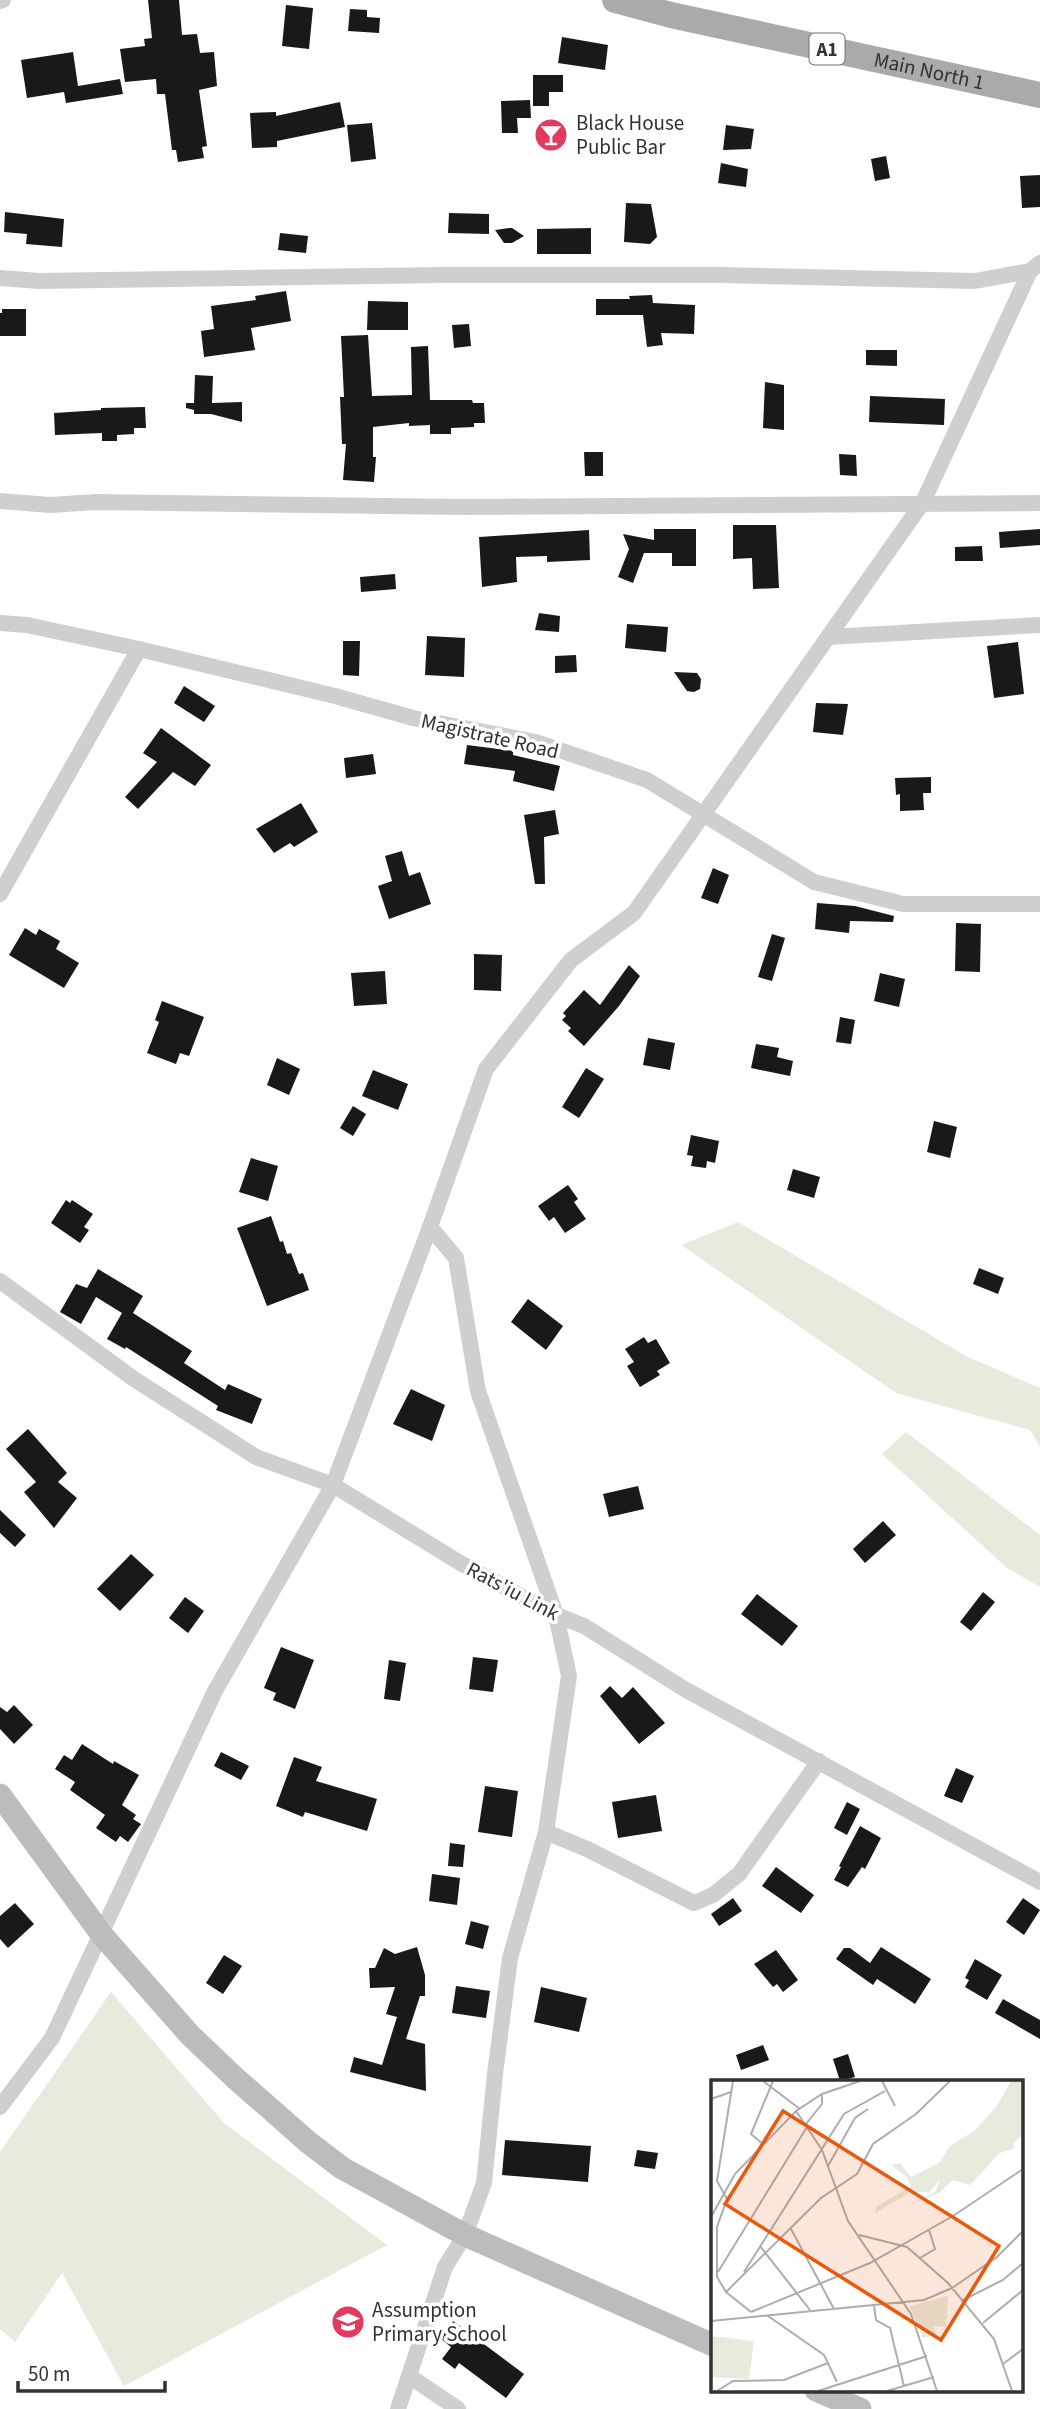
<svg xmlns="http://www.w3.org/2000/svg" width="1040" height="2409" viewBox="0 0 1040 2409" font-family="'Source Sans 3',sans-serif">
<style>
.green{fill:#e6ebde}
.building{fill:#191919}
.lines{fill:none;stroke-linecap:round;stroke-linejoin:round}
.street{stroke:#cfcfcf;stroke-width:16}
.secondary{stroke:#bcbcbc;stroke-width:23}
.primary{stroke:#aaa;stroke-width:26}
.labels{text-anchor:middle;stroke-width:7;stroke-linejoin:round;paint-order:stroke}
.shield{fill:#fff;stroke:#707070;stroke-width:2}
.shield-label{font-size:19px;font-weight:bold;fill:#323232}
.street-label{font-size:21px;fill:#323232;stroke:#fff}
.poi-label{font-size:21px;fill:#323232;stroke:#fff;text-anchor:start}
.inset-road{fill:none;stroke:#adadad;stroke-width:2}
.view{fill:#e8590c;fill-opacity:0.15;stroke:#e8590c;stroke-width:3.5}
.inset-edge{fill:none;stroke:#323232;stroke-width:3.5}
</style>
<rect width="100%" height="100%" fill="#fff"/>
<g class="green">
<polygon points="738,1222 968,1357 1040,1388 1040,1447 1030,1430 896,1393 681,1245"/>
<polygon points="906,1432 1040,1535 1040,1587 1007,1568 882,1454"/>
<polygon points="111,1992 224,2123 387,2245 124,2386 62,2273 15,2342 0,2329 0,2152"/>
</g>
<g class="building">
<polygon points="148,0 179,0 182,35 197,34 200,53 214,52 217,86 199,90 207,146 202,147 204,158 178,162 176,150 172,150 165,94 157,94 156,79 125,82 120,49 145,46 144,39 152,38"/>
<polygon points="286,5 313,8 309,49 282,46"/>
<polygon points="350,9 367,10 367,17 380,18 379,33 348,31"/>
<polygon points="562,37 608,45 605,70 558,63"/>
<polygon points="73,52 78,86 120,79 123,94 66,103 64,92 27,98 21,60"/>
<polygon points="533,75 563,75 563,92 549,92 549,106 533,106"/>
<polygon points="530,100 531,118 517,118 518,133 502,133 501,101"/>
<polygon points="340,102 345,127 277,141 277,147 252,148 250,113 276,112 276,116"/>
<polygon points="372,123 376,159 351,162 347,125"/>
<polygon points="726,125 754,129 751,149 723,150"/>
<polygon points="886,156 890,178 875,181 871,159"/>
<polygon points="721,163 748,169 746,187 718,183"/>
<polygon points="1040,175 1040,207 1022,208 1020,176"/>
<polygon points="626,203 651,204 657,237 650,244 624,242"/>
<polygon points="5,212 64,219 62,247 26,244 27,234 4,232"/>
<polygon points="449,213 489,214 489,234 448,233"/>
<polygon points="509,228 512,228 524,236 512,243 504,243 495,230"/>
<polygon points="591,228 591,254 537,254 537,229"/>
<polygon points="280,233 308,236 306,253 278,250"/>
<polygon points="286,291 291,321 251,328 255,350 204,357 201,331 214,329 211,306 256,300 255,296"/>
<polygon points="652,295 653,303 695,305 694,334 661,333 663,345 647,347 643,315 596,315 596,299 630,299 629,296"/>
<polygon points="368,301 408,302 408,330 367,330"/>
<polygon points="2,309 26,309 26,336 0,336 0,313 2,313"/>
<polygon points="469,324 471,346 454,348 452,325"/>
<polygon points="368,335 372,396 412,395 411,347 428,346 430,400 472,400 473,403 484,403 485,423 474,423 474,427 451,428 451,434 430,434 430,425 409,426 409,423 373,427 373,457 376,457 374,482 343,480 346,444 342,444 340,397 344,397 341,336"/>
<polygon points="866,350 897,350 897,366 866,365"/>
<polygon points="195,375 213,376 212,403 242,402 242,422 211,414 194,414 194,410 186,408 186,403 194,403"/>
<polygon points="765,382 784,385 784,430 763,428"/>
<polygon points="870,396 945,399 944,425 869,422"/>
<polygon points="145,407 146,428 134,428 134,434 117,435 117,441 102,441 102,433 55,435 54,413 101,410 101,408"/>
<polygon points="584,452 603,452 603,476 585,476"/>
<polygon points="839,454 856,455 857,476 840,475"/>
<polygon points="733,525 776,525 779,588 753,589 752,558 733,559"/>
<polygon points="654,529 696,529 696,566 672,566 672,553 644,553 633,583 618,577 629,549 623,534 654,540"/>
<polygon points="1040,529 1040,545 1000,548 999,532"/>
<polygon points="589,530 590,560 547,562 547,556 516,557 517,582 482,587 479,537"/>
<polygon points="982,546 983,561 955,561 955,547"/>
<polygon points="395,574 396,589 361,592 360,577"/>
<polygon points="539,613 560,616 559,632 535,630"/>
<polygon points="627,624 668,627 666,652 625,648"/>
<polygon points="427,636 465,638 464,677 425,675"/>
<polygon points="343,641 360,641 359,676 343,675"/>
<polygon points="1018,642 1024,694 994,698 987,646"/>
<polygon points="576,655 577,672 555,673 555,656"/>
<polygon points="674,672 697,673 701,679 700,689 694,692 687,691"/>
<polygon points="184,686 215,706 204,722 174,703"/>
<polygon points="816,703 848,704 843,735 813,732"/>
<polygon points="161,728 211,765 195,786 173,772 138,809 125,797 157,762 143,753"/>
<polygon points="467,745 513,751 513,755 560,766 554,791 513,781 515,771 464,764"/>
<polygon points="373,754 376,774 346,778 344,758"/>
<polygon points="931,777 931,793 923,793 924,810 900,811 900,794 896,795 895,778"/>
<polygon points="301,803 318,832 294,847 290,843 274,853 256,829"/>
<polygon points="555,810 559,834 544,837 545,884 535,884 524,815"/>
<polygon points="402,851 409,876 420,872 431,904 389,919 378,886 392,881 385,856"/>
<polygon points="713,868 729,875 718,904 701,898"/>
<polygon points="817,903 855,906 894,916 893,922 850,921 849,933 815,929"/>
<polygon points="956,923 981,924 980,972 955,971"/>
<polygon points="25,928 36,935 39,929 60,941 56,949 79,963 64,988 9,955"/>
<polygon points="772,934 785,938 772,981 758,977"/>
<polygon points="474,954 502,955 501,991 474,990"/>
<polygon points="629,965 640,976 619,1006 584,1046 568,1031 571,1028 562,1020 566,1016 563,1013 584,990 600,1005"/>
<polygon points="385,971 387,1004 354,1006 351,973"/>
<polygon points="880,973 905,979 899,1007 874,1001"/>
<polygon points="162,1001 204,1017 189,1056 180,1053 176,1064 147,1053 159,1022 155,1020"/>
<polygon points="840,1017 855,1020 851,1044 836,1042"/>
<polygon points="648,1038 675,1043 670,1070 643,1065"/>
<polygon points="756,1044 779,1048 777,1057 793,1061 790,1076 751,1068"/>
<polygon points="277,1058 300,1069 289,1095 267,1085"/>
<polygon points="586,1068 604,1079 579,1118 562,1107"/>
<polygon points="373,1070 408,1084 398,1110 362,1096"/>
<polygon points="353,1106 366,1114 353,1136 340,1128"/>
<polygon points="934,1121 957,1127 950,1158 927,1152"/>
<polygon points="691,1135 719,1141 715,1163 707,1161 706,1168 691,1166 693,1156 687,1155"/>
<polygon points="251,1158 278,1166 268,1201 239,1192"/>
<polygon points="793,1169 820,1177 814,1198 787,1190"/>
<polygon points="568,1185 578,1199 574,1202 586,1219 565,1233 554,1217 549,1221 538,1206"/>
<polygon points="66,1200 70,1203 72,1200 93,1214 84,1227 89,1230 80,1243 51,1223"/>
<polygon points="271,1216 280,1242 283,1241 287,1254 291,1253 299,1274 303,1273 309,1290 267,1306 237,1228"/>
<polygon points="979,1268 1004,1278 998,1294 973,1284"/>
<polygon points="98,1269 143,1296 133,1313 192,1351 184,1363 225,1390 228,1384 262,1399 252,1424 216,1410 218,1406 126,1347 125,1349 107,1339 122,1313 96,1297 81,1324 60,1312 76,1284 87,1288"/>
<polygon points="528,1299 563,1326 546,1350 511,1322"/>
<polygon points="644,1337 648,1343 656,1339 670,1363 657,1371 660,1375 640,1387 627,1366 634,1362 625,1349"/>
<polygon points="411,1389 445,1405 432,1441 393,1424"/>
<polygon points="28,1429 67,1473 58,1482 77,1498 54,1528 24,1492 36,1482 6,1449"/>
<polygon points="638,1486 644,1509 609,1517 603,1494"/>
<polygon points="0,1510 26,1535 15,1547 0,1533"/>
<polygon points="883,1521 896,1535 865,1563 853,1549"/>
<polygon points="131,1554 154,1575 120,1611 97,1589"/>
<polygon points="983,1592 995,1602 971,1631 960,1622"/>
<polygon points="757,1594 798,1626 782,1646 741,1614"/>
<polygon points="185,1597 204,1611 188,1633 169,1618"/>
<polygon points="281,1647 314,1660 295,1709 273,1700 276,1693 264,1688"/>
<polygon points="473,1657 498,1660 493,1692 469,1689"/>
<polygon points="389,1660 406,1663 400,1701 384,1699"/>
<polygon points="610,1686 622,1698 633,1687 665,1723 639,1744 600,1696"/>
<polygon points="14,1705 33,1725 14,1744 0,1729 0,1707 7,1712"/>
<polygon points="82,1744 113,1764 114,1761 139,1775 122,1805 136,1815 133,1819 141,1824 128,1842 120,1836 116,1842 96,1828 105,1815 70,1790 75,1782 55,1769 64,1755 72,1760"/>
<polygon points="221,1752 249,1766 241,1780 214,1766"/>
<polygon points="294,1757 322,1767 316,1781 377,1799 367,1831 305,1812 303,1817 276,1806"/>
<polygon points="956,1768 974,1776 962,1803 944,1796"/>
<polygon points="485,1786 518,1791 512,1837 478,1832"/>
<polygon points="656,1795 662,1831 618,1838 612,1802"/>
<polygon points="847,1802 860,1809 847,1835 834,1828"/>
<polygon points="860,1826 881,1838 865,1869 862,1867 848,1887 834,1880 841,1867 839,1866"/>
<polygon points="450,1843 465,1845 463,1867 448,1866"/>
<polygon points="776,1867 814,1895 801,1913 762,1886"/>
<polygon points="432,1874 460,1878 457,1905 429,1901"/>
<polygon points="733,1898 742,1911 719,1926 711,1914"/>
<polygon points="1023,1898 1040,1910 1024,1935 1006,1922"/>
<polygon points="15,1903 34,1924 8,1948 0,1939 0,1916"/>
<polygon points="471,1921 489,1926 483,1949 465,1944"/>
<polygon points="417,1947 425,1975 425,1996 420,1996 406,2039 425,2044 426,2091 350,2072 354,2057 382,2065 397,2017 386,2014 395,1987 370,1988 369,1968 375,1968 384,1948 395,1954"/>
<polygon points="881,1947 931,1979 915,2004 877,1979 873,1985 836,1959 844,1948 850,1948 870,1963"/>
<polygon points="776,1950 798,1980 783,1992 777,1984 773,1987 754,1964"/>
<polygon points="224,1955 242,1966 223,1994 206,1983"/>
<polygon points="975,1959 1002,1975 987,2000 965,1987 969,1980 965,1978"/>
<polygon points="456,1986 490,1991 486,2018 452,2013"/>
<polygon points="541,1987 587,1998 579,2032 534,2022"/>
<polygon points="1003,1999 1040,2020 1040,2039 995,2013"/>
<polygon points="763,2045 769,2060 741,2070 736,2055"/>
<polygon points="848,2054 855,2077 840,2081 833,2059"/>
<polygon points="505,2140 591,2146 588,2182 502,2175"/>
<polygon points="637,2150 658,2153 655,2169 634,2166"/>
<polygon points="453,2321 524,2374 506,2398 459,2363 455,2369 442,2359 451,2347 440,2338"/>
</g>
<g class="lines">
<g class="street">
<polyline points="0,1 3,0"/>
<polyline points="0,278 39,281 441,275 722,275 975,281 1030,271"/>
<polyline points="0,501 50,505 96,502 462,507 1040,503"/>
<polyline points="0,623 27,625 139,649 335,696 413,718 536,742 647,780 814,882 903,904 1040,904"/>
<polyline points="828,637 1040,625"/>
<polyline points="0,894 139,649"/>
<polyline points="0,1281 134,1379 256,1457 333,1485 462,1564 556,1615 584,1626 686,1690 1040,1882"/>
<polyline points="546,1832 587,1849 694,1903 713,1895 739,1874 819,1761"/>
<polyline points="0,2107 52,2038 215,1691 333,1485 430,1227 486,1069 571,960 634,913 923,502 1030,271 1040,263"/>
<polyline points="409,2376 458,2409"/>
<polyline points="398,2409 445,2267 465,2235 484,2183 495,2074 510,1958 546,1832 569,1676 556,1615 478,1391 456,1258 430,1227"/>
</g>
<g class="secondary">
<polyline points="0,1795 102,1935 190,2035 234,2077 308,2142 342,2168 465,2235 713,2345"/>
<polyline points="816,2390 860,2409"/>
</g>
<path class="primary" id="s1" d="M615,0L671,15L1040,95"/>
</g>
<defs>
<symbol id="bar-disc" viewBox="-11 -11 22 22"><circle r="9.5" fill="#e23b5f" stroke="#fff"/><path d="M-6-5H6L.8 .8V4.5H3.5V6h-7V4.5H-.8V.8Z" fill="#fff"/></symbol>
<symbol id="school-disc" viewBox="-11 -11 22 22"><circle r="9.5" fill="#e23b5f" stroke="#fff"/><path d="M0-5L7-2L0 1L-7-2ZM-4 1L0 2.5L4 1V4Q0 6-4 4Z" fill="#fff"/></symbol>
</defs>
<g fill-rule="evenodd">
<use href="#bar-disc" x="532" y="116" width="38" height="38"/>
<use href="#school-disc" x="329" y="2303" width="38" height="38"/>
</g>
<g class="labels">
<rect class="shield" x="809.5" y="33.5" width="35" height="31" rx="5"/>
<g class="shield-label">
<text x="827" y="56">A1</text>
</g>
<g class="street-label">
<text dy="7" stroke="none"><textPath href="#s1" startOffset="322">Main North 1</textPath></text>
<text transform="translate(490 736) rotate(13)" y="7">Magistrate Road</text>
<text transform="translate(513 1591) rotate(28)" y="7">Rats'iu Link</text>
</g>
<g class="poi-label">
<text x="576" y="130">Black House<tspan x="576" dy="24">Public Bar</tspan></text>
<text x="372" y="2317">Assumption<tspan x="372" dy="24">Primary School</tspan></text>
</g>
</g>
<g transform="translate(711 2080)">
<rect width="312" height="312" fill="#fff"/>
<path d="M300,1H311V55L302,64L304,68L289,73L259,105L242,100L228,113L194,127L224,112L229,100L218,112H200L164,133L165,127L200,106L195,96L180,85L189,83L200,97L228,83L239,66L263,51L285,27ZM237,216L235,247L222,246L225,254L212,258L199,226ZM0,256L43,261L38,299L0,297Z" fill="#e6ebde"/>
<path class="inset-road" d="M22,1L6,101L16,119L6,147V197L15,212L40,232M52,1L89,29M171,1L184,26M0,19L20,12M85,31L111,70L137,141L200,234L226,311M95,44L111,24V14M53,65L40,54L62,1M117,86L144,38L157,29M0,137L24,94L85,31L111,14L149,1M80,149L123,229M148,155L196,167L237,203L283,259L301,311M49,166L99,230M209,178L224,169L218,150M7,192L96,47M33,192L133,34L174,11M15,212L110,118L146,94L162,64L205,34L239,1M250,221L292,200L312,183M163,226L165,240L179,248L193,306M40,232L159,183L242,136L312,89M57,236L113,275L126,302M0,241L213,220L241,208L286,177L312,151M272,243L312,210M292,284L312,269M6,311L22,301L73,300L117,283M107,311L216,276M176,311L223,297"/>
<path class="view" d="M72,31L288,166L230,260L14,124Z"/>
<rect width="312" height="312" class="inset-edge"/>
</g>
<path d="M18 2381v10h147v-10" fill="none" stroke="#323232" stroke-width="3.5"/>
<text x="28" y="2381" font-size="21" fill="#323232" stroke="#ffffff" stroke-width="5" paint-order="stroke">50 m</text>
</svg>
